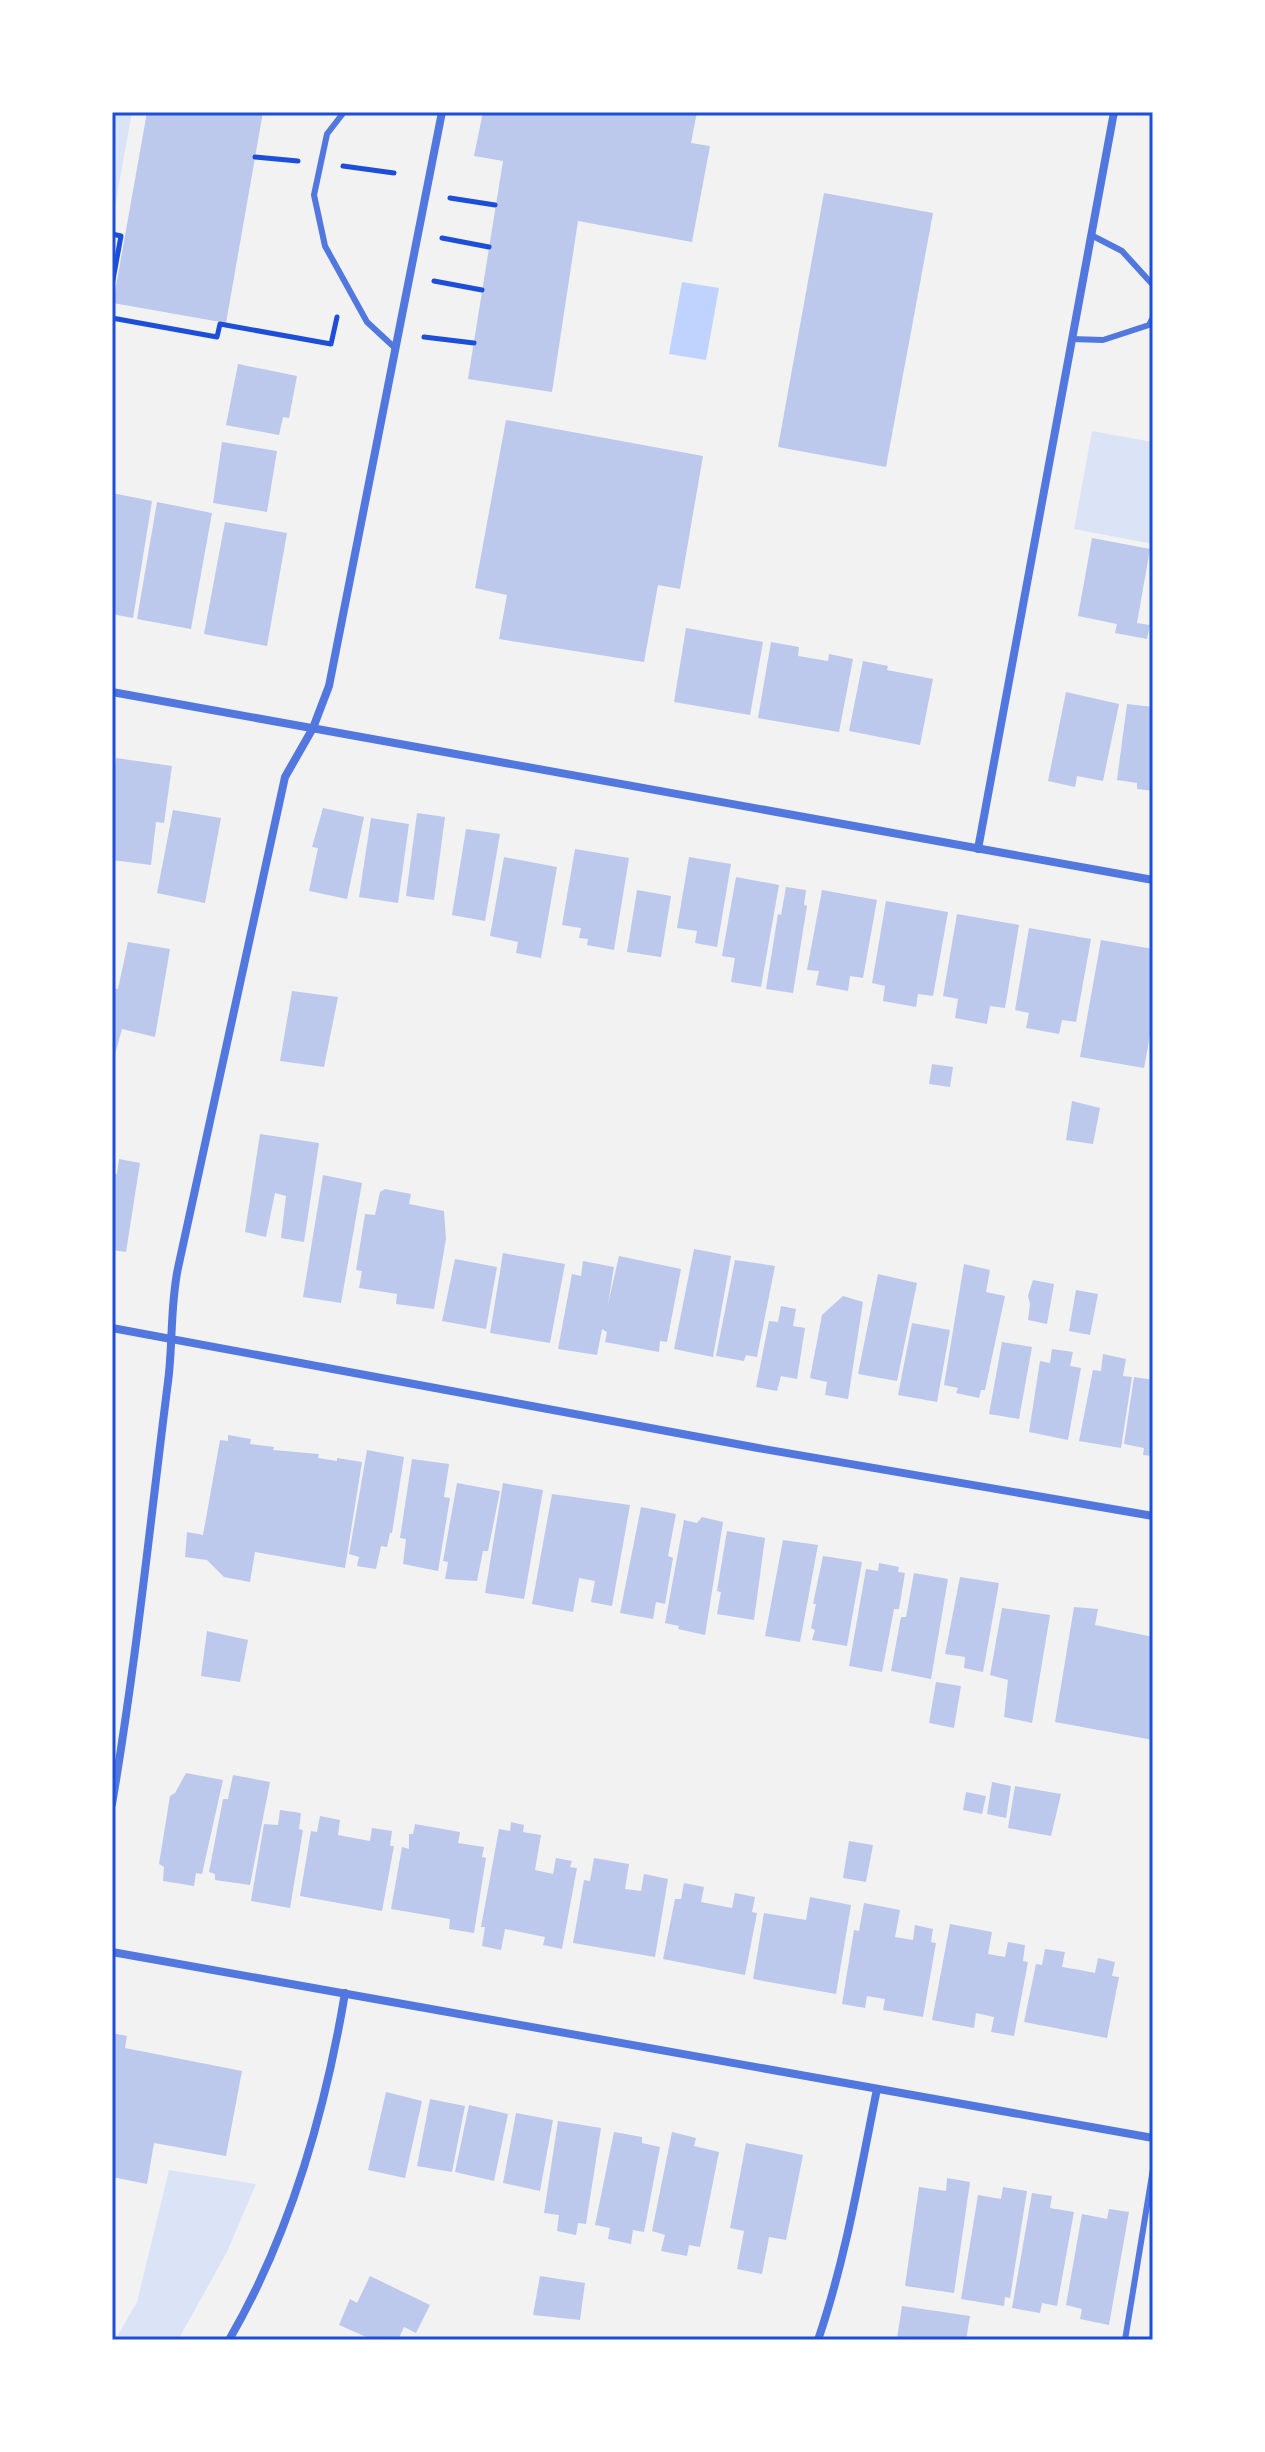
<svg xmlns="http://www.w3.org/2000/svg" width="1265" height="2452" viewBox="0 0 1265 2452" font-family="'Open Sans',sans-serif">
<style>
.green{fill:#dbe4f7}
.water{fill:#bfd3fe}
.building{fill:#bdc9ec}
.lines{fill:none;stroke-linecap:round;stroke-linejoin:round}
.path{stroke:#1d4ed8;stroke-width:5}
.service{stroke:#5277de;stroke-width:6}
.minor{stroke:#5277de;stroke-width:8}
.neatline{fill:none;stroke:#1d4ed8;stroke-width:3}
</style>
<rect width="100%" height="100%" fill="#f2f2f2"/>
<g class="green">
<polygon points="112,112 132,112 112,223"/>
<polygon points="1092,431 1153,442 1153,544 1074,529"/>
<polygon points="169,2170 256,2184 227,2252 178,2340 115,2340 137,2302"/>
</g>
<polygon class="water" points="682,282 719,288 706,360 669,354"/>
<g class="building">
<polygon points="147,112 263,112 226,323 113,303"/>
<polygon points="483,112 697,112 691,143 710,146 692,242 578,221 552,392 468,379 503,161 474,156"/>
<polygon points="824,193 933,213 886,467 778,447"/>
<polygon points="238,364 297,376 289,418 283,417 279,435 226,425"/>
<polygon points="506,420 703,456 680,589 658,585 644,662 499,639 507,595 475,588"/>
<polygon points="222,442 277,451 267,512 213,503"/>
<polygon points="112,493 152,501 133,618 112,614"/>
<polygon points="157,502 212,513 191,629 137,619"/>
<polygon points="225,522 287,533 267,646 204,634"/>
<polygon points="1092,538 1150,549 1137,623 1150,625 1147,639 1115,633 1117,624 1078,616"/>
<polygon points="686,628 763,642 750,715 674,702"/>
<polygon points="771,642 799,647 798,656 828,661 829,654 853,659 839,732 758,718"/>
<polygon points="863,661 888,666 887,670 933,679 920,745 849,731"/>
<polygon points="1066,692 1119,704 1103,781 1077,776 1075,787 1048,781"/>
<polygon points="1127,704 1153,707 1153,791 1137,789 1137,783 1117,780"/>
<polygon points="116,758 172,766 164,823 156,822 151,865 112,860 115,815 112,815 112,790"/>
<polygon points="323,808 364,817 347,899 309,891 318,848 312,847"/>
<polygon points="173,810 221,818 205,903 157,893"/>
<polygon points="417,813 445,817 434,900 406,896"/>
<polygon points="371,818 409,824 398,903 359,897"/>
<polygon points="466,829 500,834 485,921 452,915"/>
<polygon points="575,849 629,858 614,950 587,945 588,939 579,938 581,928 562,925"/>
<polygon points="504,857 557,867 541,958 516,953 518,942 490,936"/>
<polygon points="689,857 731,864 717,947 695,943 697,931 677,928"/>
<polygon points="736,877 779,885 761,987 731,982 735,958 722,956"/>
<polygon points="786,887 806,890 804,905 807,906 793,993 766,989 778,914 781,915"/>
<polygon points="637,890 671,896 661,957 627,952"/>
<polygon points="822,890 877,900 863,978 850,976 848,991 816,985 819,971 807,970"/>
<polygon points="886,901 948,912 933,996 918,994 916,1007 883,1001 885,986 872,983"/>
<polygon points="957,914 1019,925 1005,1008 990,1006 987,1024 955,1018 958,999 943,996"/>
<polygon points="1029,928 1091,939 1076,1022 1062,1020 1059,1034 1026,1028 1029,1013 1015,1010"/>
<polygon points="1101,940 1153,949 1153,1019 1144,1068 1080,1057"/>
<polygon points="128,942 170,949 155,1037 122,1029 112,1065 112,988 118,989"/>
<polygon points="292,991 338,997 324,1067 280,1061"/>
<polygon points="932,1064 953,1067 950,1087 929,1084"/>
<polygon points="1072,1101 1100,1108 1093,1144 1066,1140"/>
<polygon points="260,1134 319,1143 304,1242 281,1238 286,1196 275,1193 266,1237 245,1232"/>
<polygon points="119,1159 140,1163 126,1252 112,1250 112,1173 117,1174"/>
<polygon points="323,1175 362,1183 341,1303 303,1297"/>
<polygon points="385,1189 411,1194 409,1204 444,1211 446,1239 434,1309 396,1304 397,1294 359,1288 362,1271 356,1270 365,1214 375,1215 380,1192"/>
<polygon points="694,1249 731,1256 713,1357 674,1349"/>
<polygon points="503,1253 565,1264 550,1343 490,1333"/>
<polygon points="619,1256 681,1269 667,1342 660,1341 659,1352 605,1342 607,1332 602,1329 597,1355 558,1349 572,1274 581,1276 583,1261 614,1267 608,1304"/>
<polygon points="455,1259 497,1267 486,1329 442,1321"/>
<polygon points="735,1260 775,1266 757,1357 746,1355 744,1361 716,1356"/>
<polygon points="964,1264 990,1270 986,1292 1005,1296 985,1390 981,1390 979,1398 956,1393 958,1388 944,1385"/>
<polygon points="878,1274 917,1283 897,1381 858,1374"/>
<polygon points="1033,1280 1054,1284 1047,1324 1028,1320 1030,1304 1028,1296"/>
<polygon points="1076,1290 1098,1294 1090,1335 1069,1331"/>
<polygon points="843,1296 863,1302 848,1399 825,1395 827,1382 810,1378 822,1315"/>
<polygon points="781,1306 796,1309 793,1326 805,1328 797,1379 781,1376 777,1391 756,1387 769,1321 778,1322"/>
<polygon points="912,1323 950,1330 937,1402 898,1395"/>
<polygon points="1002,1342 1032,1347 1019,1419 989,1414"/>
<polygon points="1052,1349 1073,1352 1070,1366 1081,1368 1068,1440 1029,1432 1040,1361 1050,1363"/>
<polygon points="1103,1354 1126,1359 1123,1376 1132,1377 1121,1448 1079,1441 1093,1370 1101,1371"/>
<polygon points="1134,1377 1153,1380 1153,1456 1143,1455 1144,1448 1124,1444"/>
<polygon points="228,1435 251,1439 250,1444 274,1447 273,1450 319,1454 318,1458 337,1461 337,1458 362,1462 345,1568 255,1552 250,1582 224,1577 207,1560 185,1557 187,1532 203,1535 220,1440 228,1441"/>
<polygon points="367,1450 404,1457 392,1533 390,1533 387,1547 381,1546 376,1569 357,1566 359,1557 349,1554"/>
<polygon points="412,1459 449,1464 444,1497 450,1498 438,1571 403,1564 406,1539 400,1538"/>
<polygon points="457,1483 500,1491 488,1551 483,1551 477,1581 445,1579 448,1562 443,1561"/>
<polygon points="503,1483 543,1490 524,1599 485,1593"/>
<polygon points="552,1494 630,1505 612,1606 591,1602 595,1581 579,1578 573,1612 532,1604"/>
<polygon points="641,1507 676,1514 668,1556 673,1558 665,1604 656,1602 653,1619 620,1613"/>
<polygon points="702,1517 723,1522 705,1635 678,1629 679,1626 665,1623 684,1520 697,1523"/>
<polygon points="727,1531 765,1538 754,1620 717,1614 721,1592 717,1591"/>
<polygon points="783,1540 818,1545 800,1642 765,1636"/>
<polygon points="823,1556 862,1562 847,1646 812,1640 815,1630 811,1628 816,1604 813,1604"/>
<polygon points="879,1563 899,1567 898,1572 905,1573 899,1609 894,1609 882,1672 849,1666 866,1569 878,1571"/>
<polygon points="914,1573 948,1579 931,1679 891,1671 901,1617 906,1617"/>
<polygon points="960,1577 999,1583 983,1672 964,1668 965,1657 945,1654"/>
<polygon points="1074,1607 1098,1609 1095,1625 1153,1637 1153,1740 1055,1722"/>
<polygon points="1002,1608 1050,1615 1032,1723 1004,1717 1008,1680 990,1675"/>
<polygon points="207,1631 248,1640 240,1682 201,1676"/>
<polygon points="936,1682 961,1686 954,1728 929,1723"/>
<polygon points="186,1773 223,1780 202,1874 196,1873 194,1886 163,1881 164,1867 159,1864 170,1796 175,1793"/>
<polygon points="233,1775 270,1782 250,1885 215,1880 215,1874 209,1872 223,1799 228,1799"/>
<polygon points="992,1782 1011,1786 1006,1818 987,1814"/>
<polygon points="1015,1786 1061,1794 1051,1836 1008,1828"/>
<polygon points="966,1792 986,1796 982,1814 963,1810"/>
<polygon points="280,1810 301,1813 299,1829 303,1830 290,1908 251,1901 264,1824 278,1825"/>
<polygon points="320,1816 340,1820 338,1835 370,1841 372,1828 392,1831 390,1846 394,1846 382,1911 300,1896 311,1831 317,1832"/>
<polygon points="511,1822 524,1825 523,1832 541,1835 535,1870 553,1874 556,1858 572,1861 570,1867 577,1868 562,1949 543,1945 545,1937 505,1929 501,1950 482,1946 485,1927 481,1927 499,1829 510,1831"/>
<polygon points="415,1824 460,1832 458,1843 484,1847 482,1857 486,1858 474,1933 449,1929 450,1919 391,1909 402,1847 409,1849 409,1834 413,1834"/>
<polygon points="849,1841 873,1845 866,1882 843,1878"/>
<polygon points="594,1858 629,1864 625,1889 641,1891 644,1874 668,1879 655,1957 573,1943 584,1880 590,1881"/>
<polygon points="684,1883 704,1887 701,1902 732,1908 735,1893 755,1897 752,1912 757,1913 745,1975 663,1959 675,1899 681,1899"/>
<polygon points="810,1897 851,1905 836,1994 753,1979 764,1913 806,1920"/>
<polygon points="864,1903 900,1910 895,1937 913,1940 915,1925 933,1929 931,1942 936,1943 923,2017 883,2010 885,1999 867,1996 865,2008 842,2004 854,1930 859,1931"/>
<polygon points="950,1924 992,1932 988,1954 1005,1957 1008,1942 1025,1945 1023,1961 1028,1962 1014,2036 991,2032 994,2017 976,2013 974,2028 932,2020"/>
<polygon points="1045,1949 1065,1952 1062,1967 1080,1970 1095,1973 1098,1958 1115,1962 1112,1976 1119,1977 1107,2038 1024,2022 1036,1964 1042,1965"/>
<polygon points="112,2033 127,2036 125,2048 242,2071 226,2156 154,2143 147,2184 112,2177"/>
<polygon points="386,2092 422,2101 405,2178 368,2170"/>
<polygon points="430,2099 465,2106 452,2172 417,2166"/>
<polygon points="469,2105 508,2114 494,2181 455,2172"/>
<polygon points="516,2113 553,2120 540,2191 503,2183"/>
<polygon points="558,2121 601,2128 586,2224 578,2223 576,2235 557,2231 559,2215 544,2213"/>
<polygon points="614,2132 642,2137 642,2143 660,2147 644,2232 633,2230 631,2244 608,2239 610,2228 595,2225"/>
<polygon points="672,2132 696,2138 694,2146 719,2152 700,2247 689,2245 687,2256 661,2251 665,2235 652,2231"/>
<polygon points="746,2143 803,2155 786,2240 769,2237 762,2274 737,2269 744,2231 730,2228"/>
<polygon points="947,2178 970,2182 954,2293 905,2286 919,2187 946,2191"/>
<polygon points="1003,2187 1027,2191 1010,2298 1005,2297 1004,2306 961,2299 978,2195 1001,2199"/>
<polygon points="1032,2193 1052,2196 1050,2208 1074,2212 1057,2306 1042,2303 1040,2313 1012,2308"/>
<polygon points="1109,2209 1129,2212 1109,2325 1080,2319 1082,2309 1066,2305 1082,2214 1107,2219"/>
<polygon points="370,2276 430,2305 416,2333 404,2327 398,2340 373,2340 339,2325 350,2299 357,2303"/>
<polygon points="540,2276 585,2283 580,2320 533,2315"/>
<polygon points="902,2306 970,2316 966,2340 897,2338"/>
</g>
<g class="lines">
<g class="path">
<polyline points="255,157 298,161"/>
<polyline points="343,166 394,173"/>
<polyline points="450,198 495,205"/>
<polyline points="112,234 121,236 112,285"/>
<polyline points="442,238 489,247"/>
<polyline points="434,281 482,290"/>
<polyline points="112,318 217,337 220,324 331,344 337,317"/>
<polyline points="424,337 474,343"/>
</g>
<g class="service">
<polyline points="344,112 327,134 314,195 325,246 367,322 394,347"/>
<polyline points="1091,235 1122,251 1153,285"/>
<polyline points="1072,339 1103,340 1149,325 1153,317"/>
<polyline points="1125,2340 1153,2169"/>
</g>
<g class="minor">
<polyline points="112,692 1153,880"/>
<polyline points="978,849 1114,112"/>
<polyline points="112,1328 758,1448 1153,1516"/>
<path d="M112,1804C136,1664 150,1523 168,1382C173,1344 170,1306 178,1268L285,777L313,728L329,686L442,112"/>
<polyline points="112,1952 1153,2138"/>
<path d="M229,2340C290,2235 325,2112 345,1993"/>
<path d="M818,2340C846,2258 860,2173 877,2089"/>
</g>
</g>
<rect width="1265" height="2452" fill="none" stroke="#ffffff" stroke-width="228"/>
<rect x="114" y="114" width="1037" height="2224" class="neatline"/>
</svg>
